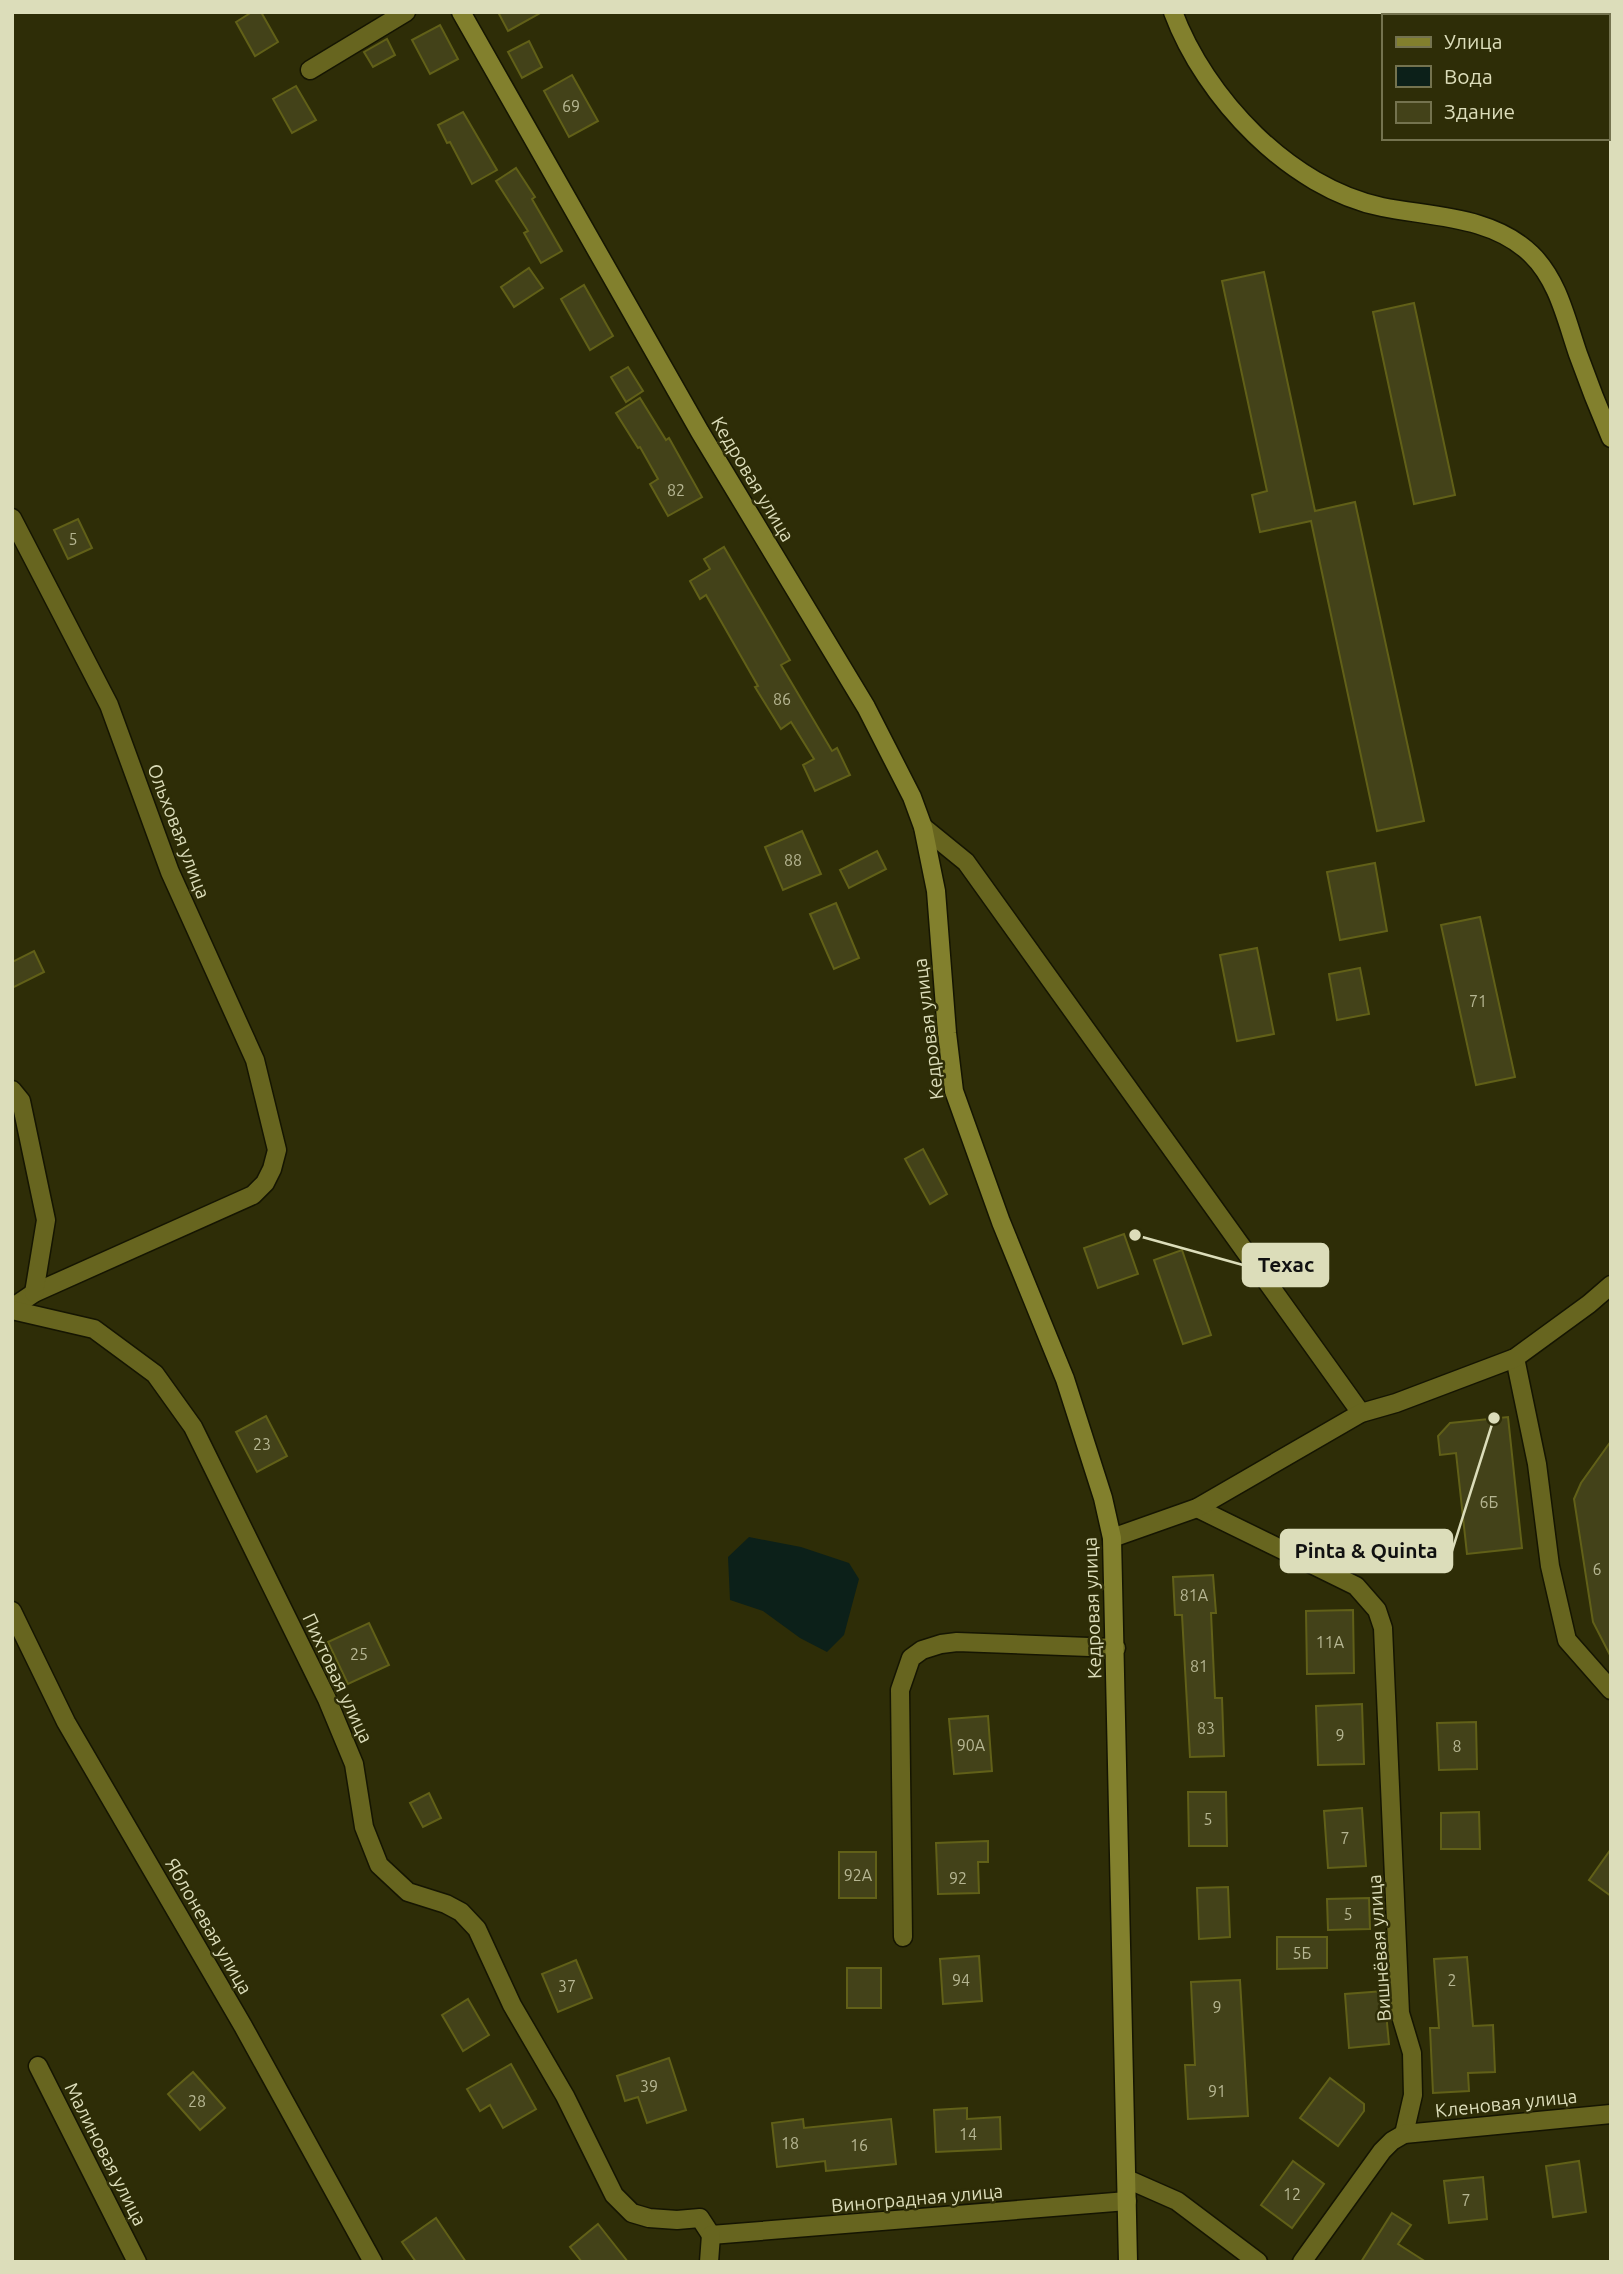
<svg xmlns="http://www.w3.org/2000/svg" width="1623" height="2274" viewBox="0 0 1623 2274" font-family="Ubuntu,sans-serif">
<style>
.water{fill:#0c2019}
.building{fill:#434219;stroke:#616018;stroke-width:2}
.lines{fill:none;stroke-linecap:round;stroke-linejoin:round}
.street-casing{stroke:#151502;stroke-width:21}
.secondary-casing{stroke:#151502;stroke-width:21}
.street{stroke:#67651f;stroke-width:18}
.secondary{stroke:#82802d;stroke-width:18}
.labels{text-anchor:middle;stroke-width:5;stroke-linejoin:round;paint-order:stroke}
.number-label{font-size:16px;fill:#b6b692}
.street-label{font-size:19px;fill:#dcddba;stroke:#2e2d07}
.leader{fill:none;stroke:#dcddba;stroke-width:2.5}
.callout-dot{fill:#dcddba;stroke:#2e2d07;stroke-width:2.5}
.callout{fill:#dcddba;stroke:#dcddba;stroke-width:2.5}
.callout-label{font-size:21px;text-anchor:middle;font-weight:bold;fill:#111}
</style>
<rect width="100%" height="100%" fill="#2e2d07"/>
<polygon class="water" points="749,1537 801,1547 849,1563 859,1579 844,1635 827,1652 800,1638 763,1611 730,1600 728,1557"/>
<g class="building">
<polygon points="252,12 261,12 278,42 255,56 236,22"/>
<polygon points="498,12 542,12 508,31"/>
<polygon points="440,25 458,59 430,74 412,40"/>
<polygon points="387,39 395,55 373,67 364,52"/>
<polygon points="529,41 542,67 522,78 508,52"/>
<polygon points="572,75 598,121 569,137 544,91"/>
<polygon points="296,86 316,120 292,133 273,99"/>
<polygon points="463,112 497,170 472,184 450,142 447,143 438,125"/>
<polygon points="516,168 535,197 532,199 562,251 541,263 524,233 528,231 496,181"/>
<polygon points="529,268 543,288 514,307 501,287"/>
<polygon points="1264,272 1315,511 1355,502 1424,821 1377,831 1311,521 1260,532 1252,495 1267,491 1222,281"/>
<polygon points="584,285 613,336 590,350 561,299"/>
<polygon points="1414,303 1455,495 1414,504 1373,312"/>
<polygon points="628,367 643,391 626,402 611,377"/>
<polygon points="640,398 666,440 669,438 702,497 668,516 650,484 658,479 640,447 638,448 616,413"/>
<polygon points="78,519 92,548 68,559 54,530"/>
<polygon points="724,547 790,660 781,665 832,751 837,748 850,775 815,791 803,765 814,759 791,722 781,729 755,687 758,686 706,595 700,599 690,581 710,569 704,559"/>
<polygon points="802,831 821,874 783,890 765,847"/>
<polygon points="877,851 886,869 849,888 840,870"/>
<polygon points="1375,863 1387,931 1340,940 1327,872"/>
<polygon points="836,903 859,958 834,969 810,914"/>
<polygon points="1480,917 1515,1077 1476,1085 1441,925"/>
<polygon points="1257,948 1274,1034 1237,1041 1220,955"/>
<polygon points="34,951 44,972 12,988 12,962"/>
<polygon points="1360,968 1369,1014 1337,1020 1329,974"/>
<polygon points="923,1149 947,1194 930,1204 905,1159"/>
<polygon points="1124,1234 1138,1274 1098,1288 1084,1248"/>
<polygon points="1182,1250 1211,1335 1183,1344 1154,1260"/>
<polygon points="266,1416 287,1456 257,1472 236,1432"/>
<polygon points="1508,1417 1522,1548 1467,1554 1456,1453 1440,1455 1438,1436 1450,1423"/>
<polygon points="1611,1441 1611,1657 1593,1622 1574,1499 1581,1483"/>
<polygon points="1213,1575 1216,1613 1211,1613 1215,1698 1222,1698 1224,1756 1190,1757 1182,1615 1175,1615 1173,1577"/>
<polygon points="1353,1610 1354,1673 1307,1674 1306,1611"/>
<polygon points="369,1623 389,1665 348,1684 328,1642"/>
<polygon points="1362,1704 1364,1764 1318,1765 1316,1706"/>
<polygon points="988,1716 992,1771 954,1774 949,1719"/>
<polygon points="1476,1722 1477,1769 1439,1770 1437,1723"/>
<polygon points="1188,1792 1226,1792 1227,1846 1189,1846"/>
<polygon points="429,1793 441,1818 423,1827 410,1803"/>
<polygon points="1362,1808 1366,1866 1328,1868 1324,1811"/>
<polygon points="1479,1812 1480,1849 1441,1849 1441,1813"/>
<polygon points="988,1841 988,1862 978,1862 979,1893 938,1894 936,1843"/>
<polygon points="1611,1849 1611,1896 1589,1880"/>
<rect x="839" y="1852" width="37" height="46"/>
<polygon points="1228,1887 1230,1937 1199,1939 1197,1888"/>
<polygon points="1369,1898 1370,1929 1328,1930 1327,1899"/>
<polygon points="1277,1937 1327,1937 1327,1968 1277,1969"/>
<polygon points="979,1956 982,2001 943,2004 940,1959"/>
<polygon points="1467,1957 1473,2026 1493,2025 1495,2072 1468,2073 1469,2091 1433,2093 1430,2028 1439,2028 1434,1959"/>
<polygon points="576,1960 592,1998 558,2012 542,1974"/>
<rect x="847" y="1968" width="34" height="40"/>
<polygon points="1240,1980 1248,2116 1188,2119 1185,2065 1195,2065 1191,1982"/>
<polygon points="1384,1991 1389,2044 1349,2048 1345,1994"/>
<polygon points="468,1999 489,2035 463,2051 442,2015"/>
<polygon points="669,2058 686,2110 647,2123 638,2097 625,2101 617,2076"/>
<polygon points="511,2064 536,2109 503,2128 490,2105 480,2111 467,2089"/>
<polygon points="193,2072 225,2108 200,2130 168,2094"/>
<polygon points="1330,2078 1364,2104 1364,2111 1338,2146 1300,2118"/>
<polygon points="967,2108 967,2119 1000,2117 1001,2149 936,2152 934,2110"/>
<polygon points="803,2119 804,2128 891,2119 896,2164 826,2171 825,2161 777,2167 772,2123"/>
<polygon points="1293,2161 1324,2184 1292,2228 1261,2205"/>
<polygon points="1579,2161 1586,2212 1553,2217 1546,2166"/>
<polygon points="1483,2177 1487,2219 1449,2223 1444,2181"/>
<polygon points="1392,2213 1411,2225 1398,2244 1426,2262 1361,2262"/>
<polygon points="436,2218 466,2262 416,2262 402,2242"/>
<polygon points="598,2224 628,2262 582,2262 570,2247"/>
</g>
<g class="lines">
<defs>
<g id="street">
<polyline points="310,70 406,12"/>
<polyline points="12,518 109,705 170,872 255,1060 277,1150 272,1169 265,1183 253,1195 34,1293 12,1308"/>
<polyline points="923,827 966,862 1361,1413"/>
<polyline points="12,1090 21,1101 46,1220 34,1293"/>
<polyline points="12,1310 94,1329 155,1374 193,1427 327,1699 354,1764 364,1827 379,1865 408,1892 446,1904 461,1912 477,1929 512,2005 565,2096 614,2195 632,2213 649,2218 677,2220 700,2218 711,2235"/>
<polyline points="1515,1358 1537,1464 1550,1566 1567,1640 1611,1690"/>
<polyline points="1197,1508 1356,1586 1377,1610 1383,1628 1400,2013 1412,2053 1413,2095 1404,2134"/>
<polyline points="1112,1538 1197,1508 1361,1413 1396,1403 1515,1358 1589,1304 1611,1285"/>
<polyline points="12,1611 66,1722 243,2026 373,2262"/>
<polyline points="903,1937 900,1690 911,1658 922,1650 941,1644 957,1642 1116,1648"/>
<polyline points="38,2066 137,2262"/>
<polyline points="1127,2179 1177,2201 1258,2262"/>
<polyline points="711,2235 1127,2201"/>
<polyline points="709,2262 711,2235"/>
<polyline points="1302,2262 1382,2151 1392,2141 1404,2134 1611,2114"/>
</g>
<g id="secondary">
<polyline points="461,12 700,432 866,707 912,797 923,827 936,891 947,1033 954,1091 1001,1222 1065,1379 1103,1498 1112,1538 1128,2262"/>
<path d="M1173,12C1205,98 1290,188 1382,207C1432,217 1492,216 1531,254C1558,280 1566,319 1578,354C1588,382 1599,410 1611,438"/>
</g>
</defs>
<use href="#street" class="street-casing"/>
<use href="#secondary" class="secondary-casing"/>
<use href="#street" class="street"/>
<use href="#secondary" class="secondary"/>
</g>
<g class="labels">
<g class="number-label">
<text x="571" y="112">69</text>
<text x="676" y="496">82</text>
<text x="73" y="545">5</text>
<text x="782" y="705">86</text>
<text x="793" y="866">88</text>
<text x="1478" y="1007">71</text>
<text x="262" y="1450">23</text>
<text x="1489" y="1508">6Б</text>
<text x="1597" y="1575">6</text>
<text x="1194" y="1601">81А</text>
<text x="1330" y="1648">11А</text>
<text x="359" y="1660">25</text>
<text x="1199" y="1672">81</text>
<text x="1206" y="1734">83</text>
<text x="1340" y="1741">9</text>
<text x="971" y="1751">90А</text>
<text x="1457" y="1752">8</text>
<text x="1208" y="1825">5</text>
<text x="1345" y="1844">7</text>
<text x="858" y="1881">92А</text>
<text x="958" y="1884">92</text>
<text x="1348" y="1920">5</text>
<text x="1302" y="1959">5Б</text>
<text x="961" y="1986">94</text>
<text x="1452" y="1986">2</text>
<text x="567" y="1992">37</text>
<text x="1217" y="2013">9</text>
<text x="649" y="2092">39</text>
<text x="1217" y="2097">91</text>
<text x="197" y="2107">28</text>
<text x="968" y="2140">14</text>
<text x="790" y="2149">18</text>
<text x="859" y="2151">16</text>
<text x="1292" y="2200">12</text>
<text x="1466" y="2206">7</text>
</g>
<g class="street-label">
<text transform="translate(753 479) rotate(59)" y="7">Кедровая улица</text>
<text transform="translate(179 831) rotate(69)" y="7">Ольховая улица</text>
<text transform="translate(928 1029) rotate(-97)" y="7">Кедровая улица</text>
<text transform="translate(1092 1608) rotate(-92)" y="7">Кедровая улица</text>
<text transform="translate(338 1678) rotate(65)" y="7">Пихтовая улица</text>
<text transform="translate(209 1926) rotate(60)" y="7">Яблоневая улица</text>
<text transform="translate(1379 1948) rotate(-94)" y="7">Вишнёвая улица</text>
<text transform="translate(1506 2103) rotate(-6)" y="7">Кленовая улица</text>
<text transform="translate(106 2154) rotate(63)" y="7">Малиновая улица</text>
<text transform="translate(917 2198) rotate(-5)" y="7">Виноградная улица</text>
</g>
</g>
<path class="leader" d="M1135 1235L1243 1265M1494 1418L1452 1551"/>
<g class="callout-dot">
<circle cx="1135" cy="1235" r="7"/>
<circle cx="1494" cy="1418" r="7"/>
</g>
<g class="callout">
<rect x="1243" y="1244" width="85" height="42" rx="7"/>
<rect x="1281" y="1530" width="171" height="42" rx="7"/>
</g>
<g class="callout-label">
<text x="1286" y="1272">Техас</text>
<text x="1366" y="1558">Pinta &amp; Quinta</text>
</g>
<rect width="1623" height="2274" fill="none" stroke="#dcddba" stroke-width="28"/>
<rect x="1382" y="14" width="228" height="126" fill="#2e2d07" stroke="#74734f" stroke-width="2"/>
<rect x="1396" y="37" width="35" height="10" fill="#82802d" stroke="#74734f" stroke-width="2"/>
<text x="1444" y="49" font-size="21" fill="#dcddba">Улица</text>
<rect x="1396" y="66" width="35" height="21" fill="#0c2019" stroke="#74734f" stroke-width="2"/>
<text x="1444" y="84" font-size="21" fill="#dcddba">Вода</text>
<rect x="1396" y="102" width="35" height="21" fill="#434219" stroke="#74734f" stroke-width="2"/>
<text x="1444" y="119" font-size="21" fill="#dcddba">Здание</text>
</svg>
